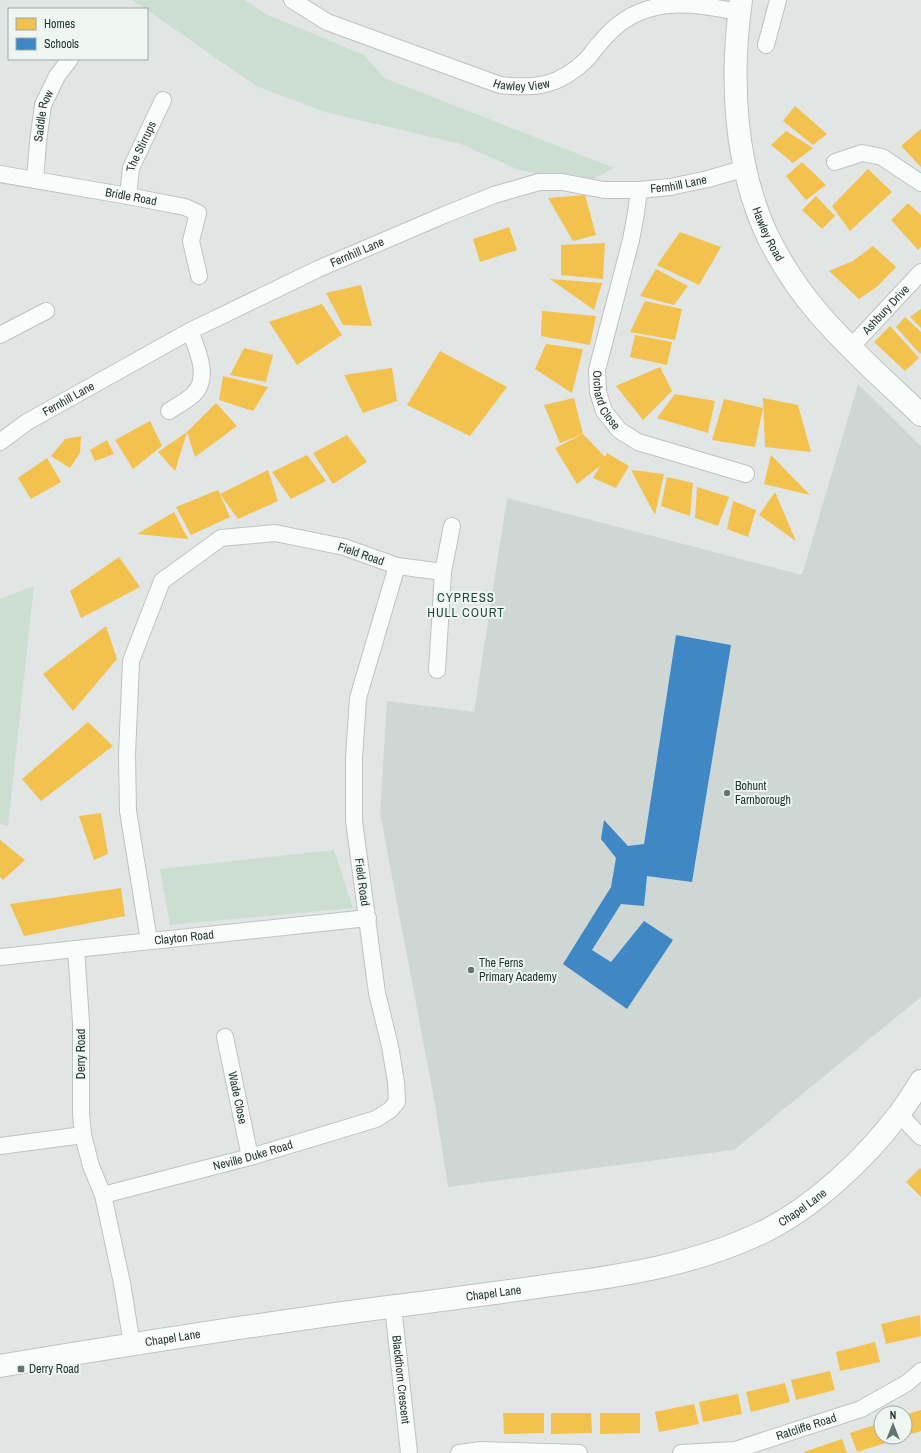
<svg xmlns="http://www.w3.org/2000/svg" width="921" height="1453" viewBox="0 0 921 1453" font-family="'Archivo Narrow',sans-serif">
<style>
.built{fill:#cfd7d4}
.green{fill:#ccded1}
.homes{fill:#f2c14e}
.schools{fill:#3f88c5}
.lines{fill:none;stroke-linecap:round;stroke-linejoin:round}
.street-casing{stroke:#bec3c1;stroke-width:18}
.secondary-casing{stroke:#bec3c1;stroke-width:24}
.street{stroke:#fafbfb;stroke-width:16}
.secondary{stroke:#fafbfb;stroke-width:22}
.poi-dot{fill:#657470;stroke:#eff6f2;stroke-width:1.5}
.labels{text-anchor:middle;stroke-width:4;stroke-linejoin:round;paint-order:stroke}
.street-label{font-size:12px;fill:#223631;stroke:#eff6f2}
.poi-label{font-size:12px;fill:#223631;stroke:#eff6f2;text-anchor:start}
.neighbourhood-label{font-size:13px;letter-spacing:1px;fill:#20463d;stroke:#eff6f2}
</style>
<rect width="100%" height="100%" fill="#e1e6e4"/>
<polygon class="built" points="858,384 921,446 921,997 734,1150 448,1187 435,1104 380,813 387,701 474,712 507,498 802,575"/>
<g class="green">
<polygon points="132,0 245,0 266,14 364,55 384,78 614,168 592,180 556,177 519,170 461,144 325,112 256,86 147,10 147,9"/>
<polygon points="34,586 8,826 0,824 0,599"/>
<polygon points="334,850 353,908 170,925 160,869"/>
</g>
<g class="homes">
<polygon points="795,106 827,134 813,145 783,121"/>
<polygon points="921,129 921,167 901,146"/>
<polygon points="786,131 813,148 793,163 771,145"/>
<polygon points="802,162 826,185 806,200 786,176"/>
<polygon points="868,169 892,192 850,231 832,206"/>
<polygon points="585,195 596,235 573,241 548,198"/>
<polygon points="816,196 835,216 822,229 802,210"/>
<polygon points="908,203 921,215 921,247 918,250 891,220"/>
<polygon points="509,227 517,250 480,262 473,239"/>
<polygon points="680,232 721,247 699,285 657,265"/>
<polygon points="605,243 603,279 561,275 561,245"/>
<polygon points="873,246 896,267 878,286 859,299 829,271 853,261"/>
<polygon points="656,269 688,286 674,305 640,296"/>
<polygon points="550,279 602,283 594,310"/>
<polygon points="361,285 372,326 343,325 326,293"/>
<polygon points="645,301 682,309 675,340 630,332"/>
<polygon points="322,304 342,335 297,365 269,322"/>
<polygon points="921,309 921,328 910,317"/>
<polygon points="542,311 596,316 590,345 541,336"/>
<polygon points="905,317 921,332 921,353 920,354 896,327"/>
<polygon points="890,326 919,358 905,371 874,342"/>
<polygon points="635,335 672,342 667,365 630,357"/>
<polygon points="546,344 583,349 572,393 535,369"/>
<polygon points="244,348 273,355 266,382 230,375"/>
<polygon points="440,351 507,387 470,436 407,405"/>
<polygon points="660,367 672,391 643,420 616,386"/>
<polygon points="392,368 397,401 363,413 344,375"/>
<polygon points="223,376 268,387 253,411 219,400"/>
<polygon points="675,394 715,401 708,433 657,418"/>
<polygon points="574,398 583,434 605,457 607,453 629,466 616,488 593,478 600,466 577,484 555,448 583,434 560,443 544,405"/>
<polygon points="763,398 798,405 811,452 765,447"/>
<polygon points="724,399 763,408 755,447 712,440"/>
<polygon points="216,403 237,426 195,457 187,432"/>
<polygon points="150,421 162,446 133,469 115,440"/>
<polygon points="187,432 175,471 158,452"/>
<polygon points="347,435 367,462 333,484 313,453"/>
<polygon points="81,436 80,453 70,468 51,456 65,439"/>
<polygon points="107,440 114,454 95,461 90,450"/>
<polygon points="307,455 326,481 291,499 272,472"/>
<polygon points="771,455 810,495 764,484"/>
<polygon points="47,458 61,482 31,499 18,478"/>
<polygon points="268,470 278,501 238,519 220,494"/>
<polygon points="631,470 664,474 655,515"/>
<polygon points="667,477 693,483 690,516 661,506"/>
<polygon points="697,487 729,497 718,526 695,518"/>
<polygon points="218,490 230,517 191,535 176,507"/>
<polygon points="775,492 796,541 759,515"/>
<polygon points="733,501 756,510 748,537 727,529"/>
<polygon points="174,512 188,539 137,534"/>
<polygon points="119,557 140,587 81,618 70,591"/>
<polygon points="106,626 117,659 73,711 43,674"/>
<polygon points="88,722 113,746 41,801 22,779"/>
<polygon points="101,813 108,854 94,860 79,816"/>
<polygon points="0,840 25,860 3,880 0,877"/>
<polygon points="121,888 125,916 24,936 10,904"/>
<polygon points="920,1168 921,1169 921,1197 906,1182"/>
<polygon points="920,1315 921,1336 886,1344 881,1324"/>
<polygon points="875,1342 880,1362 840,1371 836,1352"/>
<polygon points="830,1371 835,1390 796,1400 791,1380"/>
<polygon points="785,1383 790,1402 751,1412 746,1392"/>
<polygon points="738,1394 742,1414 703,1422 699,1402"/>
<polygon points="694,1404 699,1424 659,1432 655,1412"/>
<polygon points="921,1410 921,1431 905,1436 905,1415"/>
<polygon points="503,1413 544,1413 544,1433 504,1434"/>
<polygon points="551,1413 591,1413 592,1433 551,1434"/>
<polygon points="600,1413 640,1413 640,1433 600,1434"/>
<polygon points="881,1423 881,1437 894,1437 895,1440 857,1452 850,1433"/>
<polygon points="842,1439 847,1453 804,1453 804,1452"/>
</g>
<polygon class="schools" points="676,635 731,645 692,882 647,876 644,906 621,904 592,950 611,962 644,921 673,940 627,1009 563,964 611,887 616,858 601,839 604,820 628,846 644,844"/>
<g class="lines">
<defs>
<g id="street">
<path id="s1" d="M292,0L327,22L500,85C536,89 559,86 586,60C591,55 595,48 600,43C613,27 631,13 652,8C680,0 711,7 739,12"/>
<polyline points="766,45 778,0"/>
<polyline points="835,162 862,153 882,157 921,183"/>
<path id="s2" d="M0,174L128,196L185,207L198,213L191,241L199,276"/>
<path id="s3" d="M35,180L38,142L43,105L57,76L70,59"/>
<path id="s4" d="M639,190L636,213L631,240L597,370L598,392L604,411L619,430L638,442L746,474"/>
<path id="s5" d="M128,196L131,168L163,100"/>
<polyline points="0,335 46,311"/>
<path id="s6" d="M851,347L921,272"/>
<path d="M169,411C177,406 186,401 193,395C211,378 197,349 190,331"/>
<path id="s7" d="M0,442L27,422L190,331L318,269L444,215L494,195L539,182H562L604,190H639L670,187L708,179L746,168"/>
<polyline points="397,566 443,572"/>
<polyline points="437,670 443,572 452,526"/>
<polyline points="76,949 81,1022 81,1113 83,1135 91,1166 103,1195 122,1283 132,1345"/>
<path id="s8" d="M0,957L368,918"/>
<path id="s9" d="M225,1037L250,1157"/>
<polyline points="899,1114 921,1137"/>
<polyline points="0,1146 83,1135"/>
<path id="s10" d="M103,1195L250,1157L376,1119L390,1110L397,1102L396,1082L390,1046L377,993L354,821V758L358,698L397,566L344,547L275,533L221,538L162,581L131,661L127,755L128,811L149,941"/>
<path id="s11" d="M393,1306L409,1453"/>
<polyline points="459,1453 481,1450 579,1453"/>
<path id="s12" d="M681,1453L735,1450L861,1409L907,1383L921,1371"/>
</g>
<g id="secondary">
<path id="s13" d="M741,0C730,78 734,165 768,237C782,265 800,292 820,315C851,351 887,382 921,415"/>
<path id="s14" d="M0,1366C132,1344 264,1323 396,1306C448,1299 499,1293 551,1285C623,1276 697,1264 763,1232C814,1207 865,1159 899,1114C907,1104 914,1092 921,1081"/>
</g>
</defs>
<use href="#street" class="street-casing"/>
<use href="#secondary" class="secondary-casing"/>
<use href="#street" class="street"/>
<use href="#secondary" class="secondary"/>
</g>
<g class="poi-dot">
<circle cx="727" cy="793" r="4"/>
<circle cx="471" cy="970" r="4"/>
<rect x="17" y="1365" width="8" height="8" rx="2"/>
</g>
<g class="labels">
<g class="street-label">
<text dy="4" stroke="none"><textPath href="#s1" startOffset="247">Hawley View</textPath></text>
<text dy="4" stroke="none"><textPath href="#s3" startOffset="65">Saddle Row</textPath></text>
<text dy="4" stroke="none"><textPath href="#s5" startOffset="52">The Stirrups</textPath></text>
<text dy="4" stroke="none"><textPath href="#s7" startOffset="741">Fernhill Lane</textPath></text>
<text dy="4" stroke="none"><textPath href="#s2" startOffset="133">Bridle Road</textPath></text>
<text dy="4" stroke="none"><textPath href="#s13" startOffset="239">Hawley Road</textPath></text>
<text dy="4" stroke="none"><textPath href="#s7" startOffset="405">Fernhill Lane</textPath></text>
<text dy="4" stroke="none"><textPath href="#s6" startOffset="51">Ashbury Drive</textPath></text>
<text dy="4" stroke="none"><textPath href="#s4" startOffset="217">Orchard Close</textPath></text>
<text dy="4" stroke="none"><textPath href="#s7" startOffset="81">Fernhill Lane</textPath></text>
<text transform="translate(361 554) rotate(19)" y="4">Field Road</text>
<text transform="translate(362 882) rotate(82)" y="4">Field Road</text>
<text dy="4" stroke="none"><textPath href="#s8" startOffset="185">Clayton Road</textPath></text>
<text transform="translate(81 1054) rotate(-90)" y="4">Derry Road</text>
<text dy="4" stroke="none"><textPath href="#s9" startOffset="62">Wade Close</textPath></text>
<text dy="4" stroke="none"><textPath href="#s10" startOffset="155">Neville Duke Road</textPath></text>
<text dy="4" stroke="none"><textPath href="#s14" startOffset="823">Chapel Lane</textPath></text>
<text dy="4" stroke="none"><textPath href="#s14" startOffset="499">Chapel Lane</textPath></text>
<text dy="4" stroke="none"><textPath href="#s14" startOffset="175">Chapel Lane</textPath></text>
<text dy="4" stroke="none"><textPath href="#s11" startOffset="74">Blackthorn Crescent</textPath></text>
<text dy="4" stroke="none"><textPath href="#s12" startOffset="129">Ratcliffe Road</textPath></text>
</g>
<g class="poi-label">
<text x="735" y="790">Bohunt<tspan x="735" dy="14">Farnborough</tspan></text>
<text x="479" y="967">The Ferns<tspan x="479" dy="14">Primary Academy</tspan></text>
<text x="29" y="1373">Derry Road</text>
</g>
<g class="neighbourhood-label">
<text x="466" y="602">CYPRESS<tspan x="466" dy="15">HULL COURT</tspan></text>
</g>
</g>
<rect x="8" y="8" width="140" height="52" fill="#eff6f2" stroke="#9da9a5"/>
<rect x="16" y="18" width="20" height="12" fill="#f2c14e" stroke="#9da9a5"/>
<text x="44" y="28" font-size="12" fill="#223631">Homes</text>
<rect x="16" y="38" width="20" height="12" fill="#3f88c5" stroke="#9da9a5"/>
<text x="44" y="48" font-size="12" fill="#223631">Schools</text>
<g transform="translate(893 1425)"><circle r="19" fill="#eff6f2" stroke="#9da9a5"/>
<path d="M0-3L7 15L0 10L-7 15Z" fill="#657470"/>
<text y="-6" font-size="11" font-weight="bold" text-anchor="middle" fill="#223631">N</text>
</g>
</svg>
